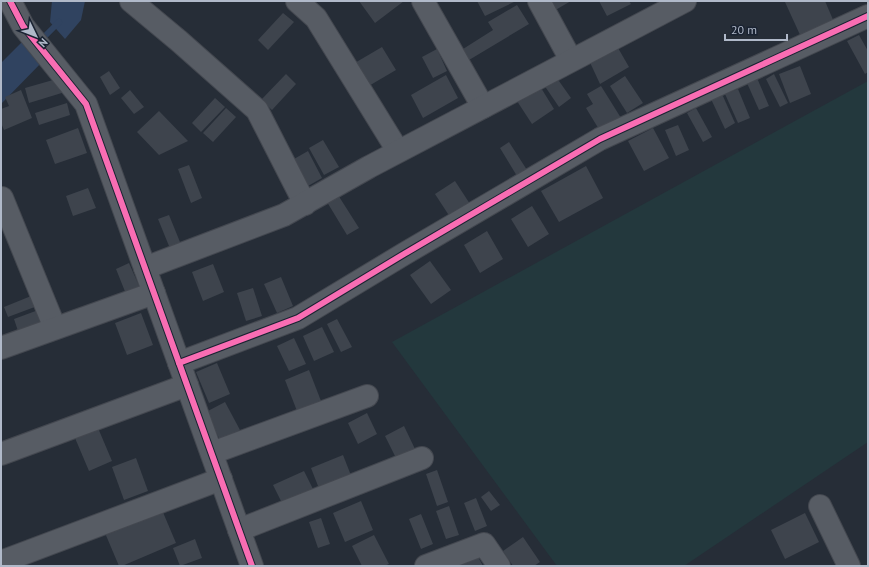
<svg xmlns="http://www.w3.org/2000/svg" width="869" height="567" viewBox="0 0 869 567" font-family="'PT Sans',sans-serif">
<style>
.green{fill:#23383d}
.water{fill:#304360}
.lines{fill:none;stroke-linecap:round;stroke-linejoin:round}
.stream{stroke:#304360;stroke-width:6}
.building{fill:#3e444d}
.minor-casing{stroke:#444850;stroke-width:24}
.minor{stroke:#575c64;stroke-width:22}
.cycleway-casing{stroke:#1a2332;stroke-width:8}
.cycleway{stroke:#f96db3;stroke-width:6}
</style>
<rect width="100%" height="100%" fill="#262d37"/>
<polygon class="green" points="868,81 868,442 684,566 557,566 392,342"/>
<g class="water">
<polygon points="52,1 85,1 81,20 65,39 50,22"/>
<polygon points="26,38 45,59 1,104 1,63"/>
</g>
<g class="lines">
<polyline class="stream" points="40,41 59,22"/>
</g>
<g class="building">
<polygon points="359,1 404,1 375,23"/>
<polygon points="477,1 516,1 485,16"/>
<polygon points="545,1 571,1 552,12"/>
<polygon points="599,1 629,1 631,4 607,16"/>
<polygon points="786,1 825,1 834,22 801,37 785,2"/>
<polygon points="517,5 529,24 469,60 463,49 493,30 488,22"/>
<polygon points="283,13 294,22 268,50 258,40"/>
<polygon points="859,35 868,51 868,72 865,74 847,41"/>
<polygon points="614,41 629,67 600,84 587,56"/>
<polygon points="382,47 396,70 367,87 353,64"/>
<polygon points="437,49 447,71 433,78 422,57"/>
<polygon points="800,66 811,94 790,103 779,74"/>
<polygon points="109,71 120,88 110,95 100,77"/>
<polygon points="286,74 296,84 272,110 261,100"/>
<polygon points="554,74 571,98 559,107 542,82"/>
<polygon points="774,74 788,103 780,107 766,79"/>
<polygon points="446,75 458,98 423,118 411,95"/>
<polygon points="625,76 643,103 627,113 610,86"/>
<polygon points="60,78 65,92 29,103 25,88"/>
<polygon points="757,78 769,106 759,110 747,83"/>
<polygon points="538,83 554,109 532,124 515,98"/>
<polygon points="601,86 621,118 600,131 586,108 593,104 587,94"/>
<polygon points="738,89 750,118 738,123 725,94"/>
<polygon points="21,90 32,118 4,130 1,123 1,109 9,106 5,97"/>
<polygon points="130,90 144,107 134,114 121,98"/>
<polygon points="722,94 735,123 725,129 711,99"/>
<polygon points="215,98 225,107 201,132 192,123"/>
<polygon points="67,103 70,115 39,125 35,113"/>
<polygon points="226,108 236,117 213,142 203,133"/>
<polygon points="696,108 712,137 703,142 687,113"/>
<polygon points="159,111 188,141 159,155 137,132"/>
<polygon points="678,125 689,150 676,156 665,130"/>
<polygon points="78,128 87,153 55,164 46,140"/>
<polygon points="653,128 669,158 644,171 628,141"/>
<polygon points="323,140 339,167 324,175 309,148"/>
<polygon points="509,142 527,170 517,176 500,148"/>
<polygon points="308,151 322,178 308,186 294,159"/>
<polygon points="189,165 202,198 191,203 178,169"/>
<polygon points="586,166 603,198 559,222 541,191"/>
<polygon points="455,181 470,204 450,217 435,194"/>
<polygon points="88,188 96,208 73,216 66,196"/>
<polygon points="338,195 359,228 347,235 327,202"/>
<polygon points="532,206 549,234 528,247 511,219"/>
<polygon points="169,215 182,247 171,251 158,219"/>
<polygon points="487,231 503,259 480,273 464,245"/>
<polygon points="430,261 451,290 431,304 410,275"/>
<polygon points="129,263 140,288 126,294 116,269"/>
<polygon points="213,264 224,292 203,301 192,272"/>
<polygon points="281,277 293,306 277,313 264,284"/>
<polygon points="253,288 262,316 246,321 237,293"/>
<polygon points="36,294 40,305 8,317 4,307"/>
<polygon points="41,309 45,322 18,331 14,319"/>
<polygon points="141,313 153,345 127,355 115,323"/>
<polygon points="337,319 352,347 341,352 327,324"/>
<polygon points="322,327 334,352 314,361 303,336"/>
<polygon points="294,338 306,364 289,371 277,346"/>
<polygon points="217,363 230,394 209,403 196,372"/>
<polygon points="309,370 321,401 297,411 285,380"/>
<polygon points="225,402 240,430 220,440 206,412"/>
<polygon points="367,413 377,434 358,444 348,423"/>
<polygon points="404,426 415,449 396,458 385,436"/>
<polygon points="98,428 112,461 89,471 75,438"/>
<polygon points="343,455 352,478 320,491 311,468"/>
<polygon points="136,458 148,491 124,500 112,467"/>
<polygon points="437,470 448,502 437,506 426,474"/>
<polygon points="304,471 313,489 282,503 273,485"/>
<polygon points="489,491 500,505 491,511 481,497"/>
<polygon points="476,498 487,526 475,531 464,503"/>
<polygon points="361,501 373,530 345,542 333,513"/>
<polygon points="449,506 459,535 446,539 436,511"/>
<polygon points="162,510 176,543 122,566 119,566 105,533"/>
<polygon points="805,513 819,542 785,559 771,530"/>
<polygon points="421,514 433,544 421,549 409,519"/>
<polygon points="321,518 330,544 318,548 309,522"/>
<polygon points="374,535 389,564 384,566 362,566 352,546"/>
<polygon points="523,537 540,562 534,566 513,566 503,551"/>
<polygon points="195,539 202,558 180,566 173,548"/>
<polygon points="477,555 483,566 459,566"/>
</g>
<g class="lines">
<defs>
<g id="minor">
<polyline points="10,1 23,26 86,104 252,566"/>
<polyline points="131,1 179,41 257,110 305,204"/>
<polyline points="297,1 316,18 398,151"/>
<polyline points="423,1 483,107"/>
<polyline points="539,1 571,60"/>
<polyline points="2,198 55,328"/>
<polyline points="145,268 284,215 369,167 685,1"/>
<polyline points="1,348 154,293"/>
<polyline points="179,363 298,318 404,254 600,139 868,16"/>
<polyline points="212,453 367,396"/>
<polyline points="1,454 187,385"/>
<polyline points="820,506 849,566"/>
<polyline points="239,530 422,458"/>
<polyline points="1,562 221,479"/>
<polyline points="426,566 484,544 499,566"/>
</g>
</defs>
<use href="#minor" class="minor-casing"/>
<use href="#minor" class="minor"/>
<defs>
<g id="cycleway">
<polyline points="10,1 23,26 86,104 252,566"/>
<polyline points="179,363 298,318 404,254 600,139 868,16"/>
</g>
</defs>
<use href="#cycleway" class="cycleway-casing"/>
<use href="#cycleway" class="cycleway"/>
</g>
<rect width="869" height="567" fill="none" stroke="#b0b9c9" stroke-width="4"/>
<g transform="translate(36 36) rotate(133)" stroke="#1a2332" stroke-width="3" paint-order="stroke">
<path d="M0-3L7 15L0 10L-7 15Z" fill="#b0b9c9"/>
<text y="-6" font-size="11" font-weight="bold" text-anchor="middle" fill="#b0b9c9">N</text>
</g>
<path d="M725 34v6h62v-6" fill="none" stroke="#b0b9c9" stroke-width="2"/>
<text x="731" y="34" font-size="12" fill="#b0b9c9" stroke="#1a2332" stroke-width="3" paint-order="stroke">20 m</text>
</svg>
